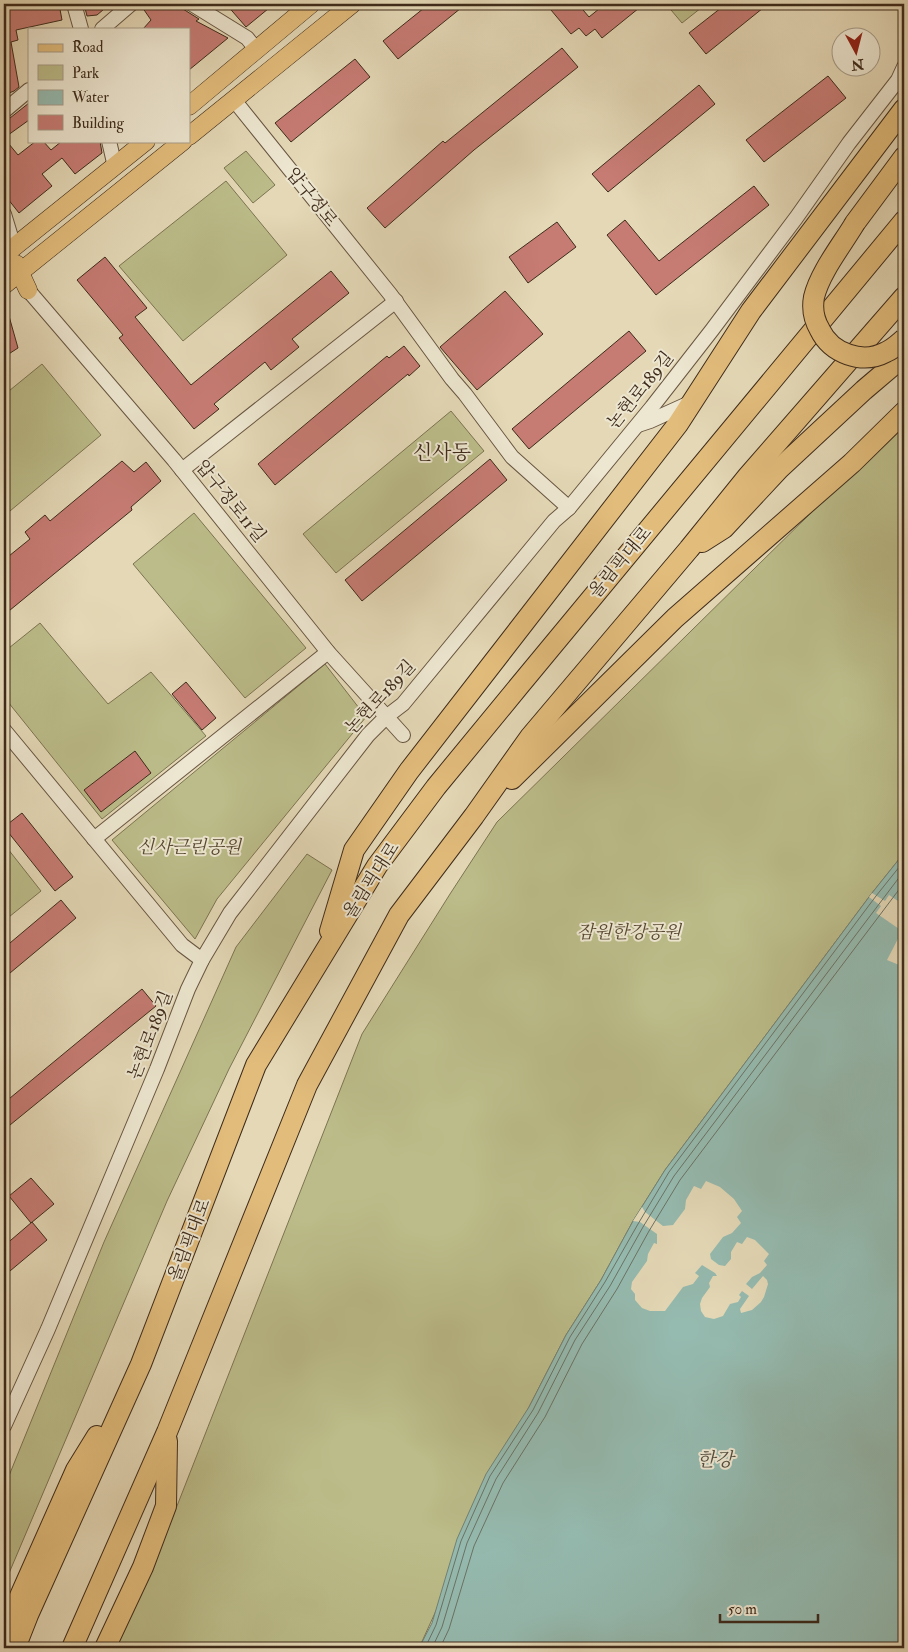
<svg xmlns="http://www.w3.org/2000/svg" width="908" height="1652" viewBox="0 0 908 1652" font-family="'IM FELL Double Pica','Noto Serif KR',serif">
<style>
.green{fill:#bbbc89;stroke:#7c7452}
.water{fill:#95baaf;stroke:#728174}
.pier{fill:#e4d8b6}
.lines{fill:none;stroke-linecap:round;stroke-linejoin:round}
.shore{stroke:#6a7265;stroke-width:1}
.building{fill:#c67b73;stroke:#3e2b1b}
.minor-casing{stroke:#685642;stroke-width:16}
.major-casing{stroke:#3e2b1b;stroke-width:19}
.highway-casing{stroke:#3e2b1b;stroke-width:22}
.minor{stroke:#ede6d0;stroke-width:14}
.major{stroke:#e2bc7b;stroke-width:18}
.highway{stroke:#e2bc7b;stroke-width:20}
.highway-bridge-casing{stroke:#3e2b1b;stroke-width:22;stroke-linecap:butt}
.highway-bridge{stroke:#e2bc7b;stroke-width:20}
.labels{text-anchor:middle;stroke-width:4;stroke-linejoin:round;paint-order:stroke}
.street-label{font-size:18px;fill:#3e2b1b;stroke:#ede6d0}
.park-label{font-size:18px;font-style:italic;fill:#574831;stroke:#ede6d0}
.water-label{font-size:19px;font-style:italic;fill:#544f40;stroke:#ede6d0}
.quarter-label{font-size:20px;fill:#3e2b1b;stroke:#ede6d0}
</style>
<rect width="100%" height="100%" fill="#e4d8b6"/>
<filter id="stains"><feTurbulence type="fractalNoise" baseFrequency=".004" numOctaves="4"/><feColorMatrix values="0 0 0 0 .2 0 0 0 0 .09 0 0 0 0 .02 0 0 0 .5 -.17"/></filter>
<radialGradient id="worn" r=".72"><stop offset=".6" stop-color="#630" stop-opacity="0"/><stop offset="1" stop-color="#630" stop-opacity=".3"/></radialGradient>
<g class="green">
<polygon points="666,4 706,4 682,23"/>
<polygon points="246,151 275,185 253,203 224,168"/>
<polygon points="226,181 287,255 183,341 119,266"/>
<polygon points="42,364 101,435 4,516 4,395"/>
<polygon points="451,411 484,451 336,573 303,534"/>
<polygon points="904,413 904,853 872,893 665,1170 633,1221 601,1280 566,1335 529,1407 419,1648 114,1648 157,1557 362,1034 450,894 497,822 818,506"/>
<polygon points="194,513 306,648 245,698 133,564"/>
<polygon points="40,623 108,704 151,672 206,736 102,819 4,697 4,652"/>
<polygon points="325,664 366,717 217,899 195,939 112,840"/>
<polygon points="4,844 41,891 4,921"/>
<polygon points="307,854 332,870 229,1069 167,1201 4,1585 4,1488 104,1242 236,947"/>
</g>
<polygon class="water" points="904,853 904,1648 419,1648 432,1623 457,1539 486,1474 529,1407 566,1335 601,1280 633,1221 665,1170 872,893"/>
<g class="pier">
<polygon points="872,893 885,901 889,895 904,905 904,967 887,960 902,931 876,913 881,906 869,897"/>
<polygon points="706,1181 720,1187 734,1199 742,1211 737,1217 741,1223 732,1233 723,1237 710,1254 711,1259 719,1265 725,1266 731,1259 731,1252 737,1242 742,1244 747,1237 755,1240 769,1254 764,1261 767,1265 760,1273 752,1277 746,1284 752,1289 763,1276 767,1280 768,1284 764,1297 761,1302 752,1310 741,1313 740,1309 749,1296 742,1291 739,1295 741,1297 738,1302 730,1304 723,1316 714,1319 705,1317 701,1311 700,1304 702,1298 710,1287 709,1283 713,1276 717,1276 715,1273 702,1265 695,1273 699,1276 693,1284 683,1287 665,1311 650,1311 642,1308 635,1300 635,1294 631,1289 632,1282 647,1261 648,1254 654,1243 657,1244 657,1234 640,1222 633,1221 642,1207 645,1212 663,1226 673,1225 685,1209 686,1200 694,1186 701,1189"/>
</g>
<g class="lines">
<g class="shore">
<polyline points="425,1648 436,1625 461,1541 490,1476 533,1410 570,1337 605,1282 638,1224 669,1172 876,896 904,861"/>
<polyline points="432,1648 442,1627 467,1543 496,1479 538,1413 575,1340 610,1286 643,1227 674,1176 904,871"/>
<polyline points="440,1648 449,1629 474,1546 503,1483 545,1417 582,1344 617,1289 649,1231 680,1180 904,883"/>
</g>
</g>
<g class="building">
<polygon points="4,4 59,4 62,20 16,30 18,40 11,42 19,87 14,91 4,95"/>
<polygon points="84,4 110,4 97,15 87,16"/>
<polygon points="140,4 175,4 199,19 196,21 228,38 189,70 189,29 143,29 151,20"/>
<polygon points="226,4 274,4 246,27"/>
<polygon points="429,4 466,4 398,59 383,41"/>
<polygon points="546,4 578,4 589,17 605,4 644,4 602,38 595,29 586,36 579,28 571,34"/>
<polygon points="726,4 768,4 706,54 689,33"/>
<polygon points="562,48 578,67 474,150 385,228 367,208 443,141 445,143"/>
<polygon points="355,59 370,77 291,142 275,123"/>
<polygon points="828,76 846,98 764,162 746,140"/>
<polygon points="699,85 715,104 608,192 592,174"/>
<polygon points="29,103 29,120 4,138 18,155 36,141 43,141 51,150 62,141 100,141 102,153 75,174 62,158 42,174 52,186 19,213 4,194 4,120 10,118"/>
<polygon points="754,186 769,205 656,295 607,235 625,220 659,261"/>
<polygon points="557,222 576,247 528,283 509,257"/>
<polygon points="105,257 147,308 135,317 191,385 331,271 349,293 292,339 299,347 271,370 265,362 214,404 219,409 194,429 119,338 123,335 77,280"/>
<polygon points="505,291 543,334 477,390 440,347"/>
<polygon points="4,309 7,309 18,348 4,357"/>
<polygon points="629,331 646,351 529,449 512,429"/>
<polygon points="404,346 420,366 409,376 408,374 275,485 258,464 387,356 389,358"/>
<polygon points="490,459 507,480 362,601 345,580"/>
<polygon points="122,461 134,472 146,462 161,481 131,507 132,510 4,615 4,560 30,539 25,532 45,515 50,521"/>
<polygon points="186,682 216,718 202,730 172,694"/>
<polygon points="135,751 151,773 101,812 84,790"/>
<polygon points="22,813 73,877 55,891 4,827"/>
<polygon points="61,900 76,918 4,978 4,948"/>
<polygon points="142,989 156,1006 10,1125 4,1117 4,1103"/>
<polygon points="31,1178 54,1204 31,1223 9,1196"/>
<polygon points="32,1222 47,1240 4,1276 4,1246"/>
</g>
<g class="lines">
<defs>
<g id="minor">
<polyline points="74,4 81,29"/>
<polyline points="192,4 247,38 256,49"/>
<polyline points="102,29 131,4"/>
<polyline points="234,100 390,294 452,379 465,394 512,457 569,508"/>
<polyline points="4,111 29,90"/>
<polyline points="109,141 115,167"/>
<polyline points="4,214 11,237"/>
<polyline points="28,290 174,460 328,652 403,735"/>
<polyline points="638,425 650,421 692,402"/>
<polyline points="182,470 396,301"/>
<polyline points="4,730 182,945 202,960"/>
<polyline points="94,839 328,652"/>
<polyline points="4,1426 48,1329 157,1069 188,989 202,960 230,913 368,735 386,717 403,704 554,521 569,508 652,407 712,330 796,218 849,143 898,80 904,67"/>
</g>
<g id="major">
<polyline points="189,106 311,4"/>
<polyline points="189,136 352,4"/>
<polyline points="4,255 146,141"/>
<polyline points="16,264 28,290"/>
<polyline points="4,285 183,141"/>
</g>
<g id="highway">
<polyline points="855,223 904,157"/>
<polyline points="702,542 724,528 779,469 864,390 904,356"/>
<polyline points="512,779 675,618 852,463 904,412"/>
<polyline points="330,931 354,850 409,771 678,424 751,311 904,109"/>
<polyline points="4,1632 76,1470 97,1436"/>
<polyline points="15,1648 28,1615 141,1364 256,1065 377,866 436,787 519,686 904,221"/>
<polyline points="72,1648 167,1432 307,1085 399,915 474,816 530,737 689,549 748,476 904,297"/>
<polyline points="105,1648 143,1567 166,1506 167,1441"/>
</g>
</defs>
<use href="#minor" class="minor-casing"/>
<use href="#major" class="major-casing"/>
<use href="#highway" class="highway-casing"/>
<use href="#minor" class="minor"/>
<use href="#major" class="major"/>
<use href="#highway" class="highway"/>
<defs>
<path id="highway-bridge" d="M855,223C842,245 820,272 814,297C812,308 814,320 820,330C831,353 862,365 886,352C893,349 898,344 904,339"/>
</defs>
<use href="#highway-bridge" class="highway-bridge-casing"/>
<use href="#highway-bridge" class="highway-bridge"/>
</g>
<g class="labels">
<g class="street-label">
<text transform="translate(312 197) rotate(51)" y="6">압구정로</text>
<text transform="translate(640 390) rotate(-51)" y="6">논현로189길</text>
<text transform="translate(231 501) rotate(51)" y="6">압구정로11길</text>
<text transform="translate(620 562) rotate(-50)" y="6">올림픽대로</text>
<text transform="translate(380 697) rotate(-47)" y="6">논현로189길</text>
<text transform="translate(371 880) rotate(-57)" y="6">올림픽대로</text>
<text transform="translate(150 1035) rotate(-69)" y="6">논현로189길</text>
<text transform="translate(189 1240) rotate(-69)" y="6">올림픽대로</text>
</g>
<g class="park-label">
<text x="189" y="853">신사근린공원</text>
<text x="629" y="938">잠원한강공원</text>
</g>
<g class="water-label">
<text x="715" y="1466">한강</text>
</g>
<g class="quarter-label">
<text x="442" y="459">신사동</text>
</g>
</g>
<rect width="908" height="1652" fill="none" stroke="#e4d8b6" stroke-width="20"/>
<rect x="5" y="5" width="898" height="1642" fill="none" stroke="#3e2b1b" stroke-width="2.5"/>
<rect x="10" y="10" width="888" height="1632" fill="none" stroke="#3e2b1b"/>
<rect x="28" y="28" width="162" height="115" fill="#ede6d0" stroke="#a79b88"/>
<rect x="38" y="44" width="25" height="8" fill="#e2bc7b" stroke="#a79b88"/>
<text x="72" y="52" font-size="15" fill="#3e2b1b">Road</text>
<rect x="38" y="65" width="25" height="15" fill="#bbbc89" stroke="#a79b88"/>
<text x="72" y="78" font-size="15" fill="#3e2b1b">Park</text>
<rect x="38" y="90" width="25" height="15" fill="#95baaf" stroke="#a79b88"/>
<text x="72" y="102" font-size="15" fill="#3e2b1b">Water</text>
<rect x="38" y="115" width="25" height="15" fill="#c67b73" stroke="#a79b88"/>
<text x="72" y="128" font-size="15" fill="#3e2b1b">Building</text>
<g transform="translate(856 52) rotate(173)"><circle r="24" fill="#ede6d0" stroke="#a79b88"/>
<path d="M0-4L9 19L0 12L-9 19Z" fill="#8f2418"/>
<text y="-8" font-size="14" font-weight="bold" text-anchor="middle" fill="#3e2b1b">N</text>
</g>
<path d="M720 1614v8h98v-8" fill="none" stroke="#3e2b1b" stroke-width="2.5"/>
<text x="728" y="1614" font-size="15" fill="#3e2b1b" stroke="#ede6d0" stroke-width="4" paint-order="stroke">50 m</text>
<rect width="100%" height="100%" filter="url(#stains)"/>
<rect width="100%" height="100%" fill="url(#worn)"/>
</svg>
